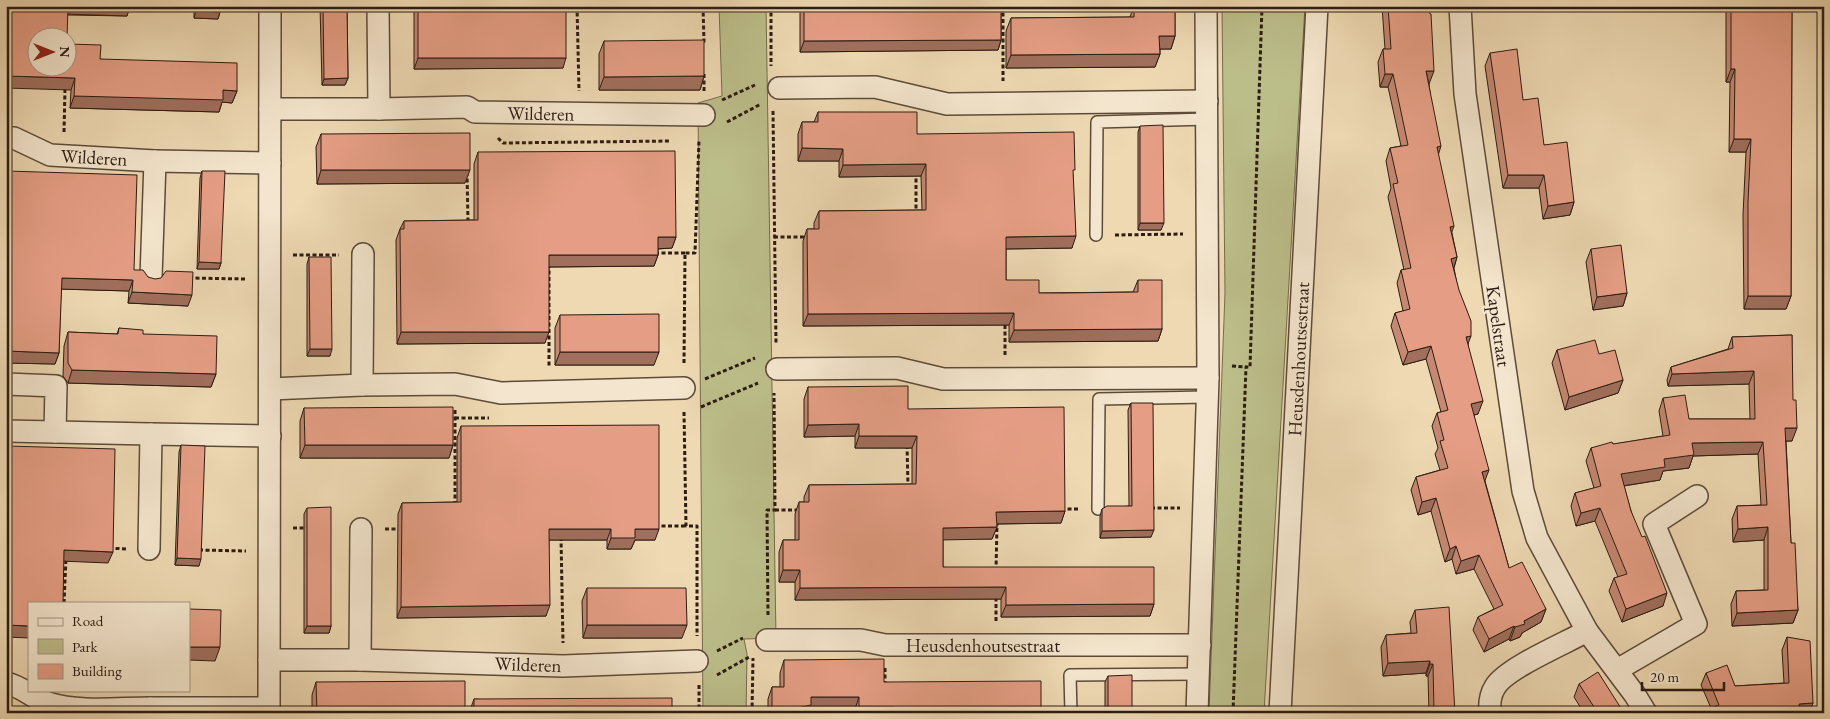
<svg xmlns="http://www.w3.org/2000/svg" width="1830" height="719" viewBox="0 0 1830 719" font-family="'EB Garamond',serif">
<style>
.green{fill:#bcbe8a;stroke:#746d4e}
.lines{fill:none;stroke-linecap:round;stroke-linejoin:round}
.lane-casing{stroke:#5d4b3a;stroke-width:14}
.street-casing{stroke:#5d4b3a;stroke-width:24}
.path{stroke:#2d1c12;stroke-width:3;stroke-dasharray:4 2.5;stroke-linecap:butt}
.lane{stroke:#f4e6ce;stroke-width:11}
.street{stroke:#f4e6ce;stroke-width:21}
.wall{fill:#c58872;stroke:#2d1c12}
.shaded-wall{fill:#a06f5d;stroke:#2d1c12}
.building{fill:#e59e85;stroke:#2d1c12}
.labels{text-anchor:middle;stroke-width:4.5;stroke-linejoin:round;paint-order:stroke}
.street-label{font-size:19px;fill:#2d1c12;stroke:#f4e6ce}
</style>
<rect width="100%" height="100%" fill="#eed9b3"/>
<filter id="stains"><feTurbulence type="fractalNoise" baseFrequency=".004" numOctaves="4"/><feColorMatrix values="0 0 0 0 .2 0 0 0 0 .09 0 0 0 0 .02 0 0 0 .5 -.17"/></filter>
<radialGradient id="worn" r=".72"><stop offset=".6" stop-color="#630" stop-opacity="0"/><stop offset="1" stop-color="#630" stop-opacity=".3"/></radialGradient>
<g class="green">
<polygon points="719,6 766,6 776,638 744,639 747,654 746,713 703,713 698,103 722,96"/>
<polygon points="1222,6 1305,6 1264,713 1209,713 1225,293"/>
</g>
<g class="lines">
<defs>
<g id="lane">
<polyline points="1096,235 1097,122 1208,119"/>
<polyline points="1098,509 1099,399 1207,397"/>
<polyline points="1071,713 1070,675 1198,674"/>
</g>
<g id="street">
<polyline points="1460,6 1465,94 1523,491 1537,538 1587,631 1635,695 1646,713"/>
<polyline points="779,88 875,87 947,104 1207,101"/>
<polyline points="270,109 379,109 378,6"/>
<polyline points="379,109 467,107 475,112 704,115"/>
<polyline points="6,138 14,138 50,155 155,161"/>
<polyline points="151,278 155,161 270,163"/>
<polyline points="777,369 897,368 943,379 1208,378"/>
<polyline points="6,384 56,386 55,432"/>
<polyline points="362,385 455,384 501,393 684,388"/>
<polyline points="270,389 362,385 363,254"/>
<polyline points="6,431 151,434"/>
<polyline points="149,549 151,434 270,436"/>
<polyline points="767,640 861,640 885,645 1200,645"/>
<polyline points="269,660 360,660 361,529"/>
<polyline points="360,660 563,666 697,661"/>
<polyline points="1617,670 1696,624 1654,524 1697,496"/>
<path d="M6,683C22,686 33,699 48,703C80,713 117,708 150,708"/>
<polyline points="150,713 150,708 269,708"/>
<polyline points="269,713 270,6"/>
<polyline points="1197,713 1208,378 1206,6"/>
<polyline points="1280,713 1317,6"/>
<path d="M1490,713C1489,703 1490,695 1495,687C1506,668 1566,643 1587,631"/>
</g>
</defs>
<use href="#lane" class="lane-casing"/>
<use href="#street" class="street-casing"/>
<g class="path">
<polyline points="577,6 579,91"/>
<polyline points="703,6 704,43"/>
<polyline points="771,6 771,66"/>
<polyline points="1003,6 1003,81"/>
<polyline points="704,74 704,91"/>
<polyline points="722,100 755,85"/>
<polyline points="773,111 776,344"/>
<polyline points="727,122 761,104"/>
<polyline points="64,132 65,88"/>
<polyline points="498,138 503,143 670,141"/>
<polyline points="467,172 468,223"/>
<polyline points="916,172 916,213"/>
<polyline points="1115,235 1183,234"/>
<polyline points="774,237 808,237"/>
<polyline points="655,253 685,253"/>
<polyline points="293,255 339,255"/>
<polyline points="549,264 549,368"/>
<polyline points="189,278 246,279"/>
<polyline points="1005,355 1005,322"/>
<polyline points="684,363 685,253 695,253 699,140"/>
<polyline points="1232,366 1246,367"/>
<polyline points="705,379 755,358"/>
<polyline points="701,407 758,383"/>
<polyline points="684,412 686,526 697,526 697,636"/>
<polyline points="455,418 489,418"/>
<polyline points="907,445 908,486"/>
<polyline points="455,505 455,409"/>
<polyline points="1151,508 1180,508"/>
<polyline points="1061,509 1080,509"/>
<polyline points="775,510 800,510"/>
<polyline points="655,526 686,526"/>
<polyline points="293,528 306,528"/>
<polyline points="385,529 401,529"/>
<polyline points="561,537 563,643"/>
<polyline points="109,548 126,549"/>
<polyline points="199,550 246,551"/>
<polyline points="996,571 997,524"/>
<polyline points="64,603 66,558"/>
<polyline points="768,615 767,510 775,510 774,393"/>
<polyline points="996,621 996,597"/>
<polyline points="717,651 743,638"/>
<polyline points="885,668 885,685"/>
<polyline points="717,675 751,656"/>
<polyline points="699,685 699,713"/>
<polyline points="752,713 753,658"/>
<polyline points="1233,713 1246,367 1250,367 1262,6"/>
</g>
<use href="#lane" class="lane"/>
<use href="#street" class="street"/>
</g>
<g class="wall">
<polygon points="6,6 130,6 127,16 68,15 38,38 100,59 237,91 232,103 222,102 219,112 70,108 71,90"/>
<polygon points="194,6 220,6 220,12 218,19 194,18"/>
<polygon points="320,6 347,6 348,78 345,85 322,85"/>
<polygon points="414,6 566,6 563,68 414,69"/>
<polygon points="800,6 1001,6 1001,40 998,50 800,52"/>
<polygon points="1134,6 1175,6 1175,36 1171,49 1160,49 1160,54 1155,67 1006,68 1006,31 1011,18 1130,17"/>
<polygon points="1382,6 1429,6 1429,84 1438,155 1452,233 1457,257 1454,268 1468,344 1478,414 1474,415 1485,481 1509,568 1546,609 1541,622 1522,633 1520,637 1510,641 1509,639 1484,652 1473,630 1478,617 1494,609 1474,569 1456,574 1452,559 1445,562 1431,511 1418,515 1411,490 1416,477 1440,470 1435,454 1438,448 1432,426 1437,413 1441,412 1426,359 1403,365 1391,326 1395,313 1403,311 1397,283 1401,270 1404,270 1388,197 1391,188 1386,161 1390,148 1401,146 1388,87 1380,87 1378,62 1383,49 1385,49"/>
<polygon points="1726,6 1792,6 1791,296 1786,309 1744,309 1743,215 1746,152 1729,152 1730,82 1726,82"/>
<polygon points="604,41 704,76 700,90 599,90 599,54"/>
<polygon points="1490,53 1523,100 1544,145 1574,202 1570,215 1543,219 1539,188 1503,188 1485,66"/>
<polygon points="818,112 917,134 1073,174 1072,248 1006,249 1006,280 1039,293 1133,292 1138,280 1162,329 1158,341 1009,342 1009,325 803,326 803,241 807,229 814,229 814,223 819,211 922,210 921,176 839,177 839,161 798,161 798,134 802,122 814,122"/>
<polygon points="1140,126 1161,230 1138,230 1138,132"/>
<polygon points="321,134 465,183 317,184 316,147"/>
<polygon points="478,152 676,237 672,248 658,249 658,255 654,266 549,267 545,343 397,344 396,240 400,229 404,221 474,220 474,164"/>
<polygon points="6,171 134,270 148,277 188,306 128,303 129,291 61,289 59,353 55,364 6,363"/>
<polygon points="202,171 221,263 219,269 197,269 200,178"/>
<polygon points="1591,249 1627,293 1623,306 1593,310 1586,262"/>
<polygon points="309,257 330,356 307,356 307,264"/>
<polygon points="560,315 654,365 555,365 555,328"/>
<polygon points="119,328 143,334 216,374 211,387 68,383 63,376 64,346 68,332 117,334"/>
<polygon points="1792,335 1792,441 1786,441 1791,543 1798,610 1793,623 1732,626 1731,604 1736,591 1764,590 1764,540 1733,542 1732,519 1737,506 1761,505 1758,454 1693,456 1689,468 1663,471 1660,480 1624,486 1631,511 1663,606 1622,622 1609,591 1614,578 1618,577 1595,521 1576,526 1571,506 1575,493 1594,488 1586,461 1591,448 1663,436 1659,411 1663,398 1689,419 1750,419 1749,384 1668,386 1667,380 1671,367 1728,349 1732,337"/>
<polygon points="1557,350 1599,354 1623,380 1618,393 1565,410 1552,363"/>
<polygon points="808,387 908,409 1065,511 1061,523 997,524 997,527 992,539 943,539 943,567 1154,604 1150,616 1001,617 1001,599 795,600 795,582 779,582 779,552 783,540 795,540 795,514 799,502 804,502 804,497 809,485 912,484 912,448 855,448 855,436 804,437 804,399"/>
<polygon points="1131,403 1151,537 1100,538 1100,516 1102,509 1129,506 1128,410"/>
<polygon points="304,408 453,445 449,458 300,458 300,421"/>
<polygon points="461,426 655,540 635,540 631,549 607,549 607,540 549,540 546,616 397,618 398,514 402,503 457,502 457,438"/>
<polygon points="181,445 199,566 175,565 179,452"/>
<polygon points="307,508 331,626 329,633 304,633 304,514"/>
<polygon points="587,588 682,638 583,638 582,601"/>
<polygon points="1415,610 1455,713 1429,713 1428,676 1426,676 1426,673 1383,676 1381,647 1386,635 1411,633 1410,622"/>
<polygon points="1787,637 1813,703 1809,713 1699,713 1711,708 1701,685 1706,673 1735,686 1784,683 1782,650"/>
<polygon points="784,660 884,682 1041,713 855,713 855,709 810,710 809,713 768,713 768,699 772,687 780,687 780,673"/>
<polygon points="1108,676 1132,713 1105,713 1105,682"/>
<polygon points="316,682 465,713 312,713 312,695"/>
<polygon points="1579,684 1624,713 1584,713 1574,697"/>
<polygon points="474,699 672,713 469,713"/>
</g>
<g class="shaded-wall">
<polygon points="67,6 130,6 127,16 64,14"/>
<polygon points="196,11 220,12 218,19 194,18"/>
<polygon points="1159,36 1175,36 1171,49 1155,49"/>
<polygon points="1001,40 998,50 800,52 804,41"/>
<polygon points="1160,54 1155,67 1006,68 1011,55"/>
<polygon points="418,58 566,58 563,68 414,69"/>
<polygon points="1731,69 1735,69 1730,82 1726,82"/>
<polygon points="1426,71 1434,71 1429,84"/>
<polygon points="1385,74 1393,74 1388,87 1380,87"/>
<polygon points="6,76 75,78 71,90 6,88"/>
<polygon points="704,76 700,90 599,90 604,77"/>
<polygon points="348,78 345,85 322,85 324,79"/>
<polygon points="223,90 237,91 232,103 222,102 219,112 70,108 74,96"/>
<polygon points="1734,139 1751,139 1746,152 1729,152"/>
<polygon points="1441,146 1437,159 1437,147"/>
<polygon points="802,148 843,149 839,161 798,161"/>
<polygon points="926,164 921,176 839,177 843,165"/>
<polygon points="321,170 470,170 465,183 317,184"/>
<polygon points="1508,175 1544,175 1539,188 1503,188"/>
<polygon points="1574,202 1570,215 1543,219 1548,206"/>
<polygon points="1140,223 1164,223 1161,230 1138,230"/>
<polygon points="1454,226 1449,239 1450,227"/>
<polygon points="1076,236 1072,248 1001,249 1006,237"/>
<polygon points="658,237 676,237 672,248 654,249"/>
<polygon points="549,255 658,255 654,266 545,267"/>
<polygon points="1457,257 1453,270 1451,259"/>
<polygon points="199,262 221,263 219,269 197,269"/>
<polygon points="62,278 133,280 129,291 58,289"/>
<polygon points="132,292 192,295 188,306 128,303"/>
<polygon points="1627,293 1623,306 1593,310 1597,297"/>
<polygon points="1748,296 1791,296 1786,309 1744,309"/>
<polygon points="1014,313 1009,325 803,326 808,314"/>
<polygon points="1162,329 1158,341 1009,342 1014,330"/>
<polygon points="401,332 549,332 545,343 397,344"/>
<polygon points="1471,336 1466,349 1466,337"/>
<polygon points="1431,346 1426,359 1403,365 1408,352"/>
<polygon points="310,349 332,349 330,356 307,356"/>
<polygon points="6,351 59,353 55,364 6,363"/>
<polygon points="560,352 659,352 654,365 555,365"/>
<polygon points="72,370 216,374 211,387 68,383"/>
<polygon points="1754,371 1749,384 1668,386 1672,374"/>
<polygon points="1623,380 1618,393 1565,410 1569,397"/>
<polygon points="1483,401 1478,414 1466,417 1471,404"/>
<polygon points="859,424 855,436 804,437 808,425"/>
<polygon points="1785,428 1797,428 1792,441 1780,441"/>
<polygon points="859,436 917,436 912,448 855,448"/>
<polygon points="1763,442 1758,454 1693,456 1689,468 1663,471 1660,480 1616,487 1621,474 1692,443"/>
<polygon points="305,445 453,445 449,458 300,458"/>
<polygon points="1489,470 1484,483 1482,472"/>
<polygon points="1436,498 1431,511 1418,515 1422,502"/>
<polygon points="1600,508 1595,521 1576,526 1581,513"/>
<polygon points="1065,511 1061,523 992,524 996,512"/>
<polygon points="997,527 992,539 939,540 943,528"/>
<polygon points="1768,527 1764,540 1733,542 1738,529"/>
<polygon points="549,529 611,529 607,540 545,540"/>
<polygon points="635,529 659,529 655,540 635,540 631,549 607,549 611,538"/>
<polygon points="1154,530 1151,537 1100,538 1102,531"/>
<polygon points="1456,546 1452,559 1445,562 1450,549"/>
<polygon points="64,550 113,552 108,563 60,561"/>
<polygon points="1479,555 1474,569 1456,574 1461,561"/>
<polygon points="177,558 201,559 199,566 175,565"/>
<polygon points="783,570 800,570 795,582 779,582"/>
<polygon points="1006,587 1001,599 795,600 800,588"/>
<polygon points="1667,593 1663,606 1622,622 1626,609"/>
<polygon points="1154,604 1150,616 1001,617 1006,605"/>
<polygon points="550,605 546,616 397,618 401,607"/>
<polygon points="1546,609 1541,622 1522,633 1520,637 1510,641 1515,627 1524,621"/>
<polygon points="1798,610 1793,623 1732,626 1737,613"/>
<polygon points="6,625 29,626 29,638 6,637"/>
<polygon points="587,625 687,625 682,638 583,638"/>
<polygon points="307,626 331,626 329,633 304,633"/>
<polygon points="1514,626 1509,639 1484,652 1489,639"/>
<polygon points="189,647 220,647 215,661 189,660"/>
<polygon points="1430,661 1426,673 1383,676 1388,663"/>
<polygon points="1430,664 1433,664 1428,676 1426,676"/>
<polygon points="811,697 859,697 855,709 810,710 809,713 772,713 793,709"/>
<polygon points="1813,703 1809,713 1795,713 1799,704"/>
<polygon points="859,707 893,707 891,713 858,713"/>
</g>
<g class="building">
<polygon points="6,6 68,6 67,38 38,38 38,68 68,68 68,44 101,45 100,59 237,63 237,91 223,90 223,100 74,96 75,78 6,76"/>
<polygon points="197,6 220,6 220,12 196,11"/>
<polygon points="323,6 347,6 348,78 324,79"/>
<rect x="418" y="6" width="148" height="52"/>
<polygon points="804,6 1001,6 1001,40 804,41"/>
<polygon points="1134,6 1175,6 1175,36 1159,36 1160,54 1011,55 1011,18 1134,17"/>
<polygon points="1388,6 1429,6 1430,14 1431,14 1434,71 1426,71 1441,146 1437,147 1454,226 1450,227 1457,257 1451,259 1459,290 1471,321 1471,336 1466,337 1483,401 1471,404 1489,470 1482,472 1509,568 1522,562 1546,609 1524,621 1525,624 1515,627 1514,626 1489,639 1478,617 1503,605 1479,555 1461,561 1456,546 1450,549 1436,498 1422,502 1416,477 1448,468 1440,441 1444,440 1437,413 1448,410 1431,346 1408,352 1395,313 1410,309 1401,270 1411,268 1393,184 1398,183 1390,148 1408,145 1393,74 1385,74 1383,49 1391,49"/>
<polygon points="1731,6 1792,6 1791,296 1748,296 1748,202 1751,139 1734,139 1735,69 1731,69"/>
<polygon points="704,40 704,76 604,77 604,41"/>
<polygon points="1517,49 1523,100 1538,98 1544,145 1567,142 1574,202 1548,206 1544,175 1508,175 1490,53"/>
<polygon points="818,112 917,112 917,134 1074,132 1075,170 1073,170 1076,236 1006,237 1006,280 1039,280 1039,293 1063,293 1138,292 1138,280 1162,280 1162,329 1014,330 1014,313 808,314 807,229 819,229 819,211 926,210 926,164 843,165 843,149 802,148 802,122 818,122"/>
<polygon points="1163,125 1164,223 1140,223 1140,126"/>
<polygon points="470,133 470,170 321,170 321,134"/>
<polygon points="675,151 676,237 658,237 658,255 549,255 549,332 401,332 400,229 404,229 404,221 478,220 478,152"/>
<polygon points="6,171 137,175 134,270 143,270 148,277 155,279 161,278 166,271 193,272 192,295 132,292 133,280 62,278 59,353 6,351"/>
<polygon points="202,171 225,171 221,263 199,262"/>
<polygon points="1621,245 1627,293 1597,297 1591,249"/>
<polygon points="309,257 331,257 332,349 310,349"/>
<polygon points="659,314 659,352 560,352 560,315"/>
<polygon points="119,328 143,330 143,334 217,336 216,374 72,370 68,363 68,332 118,334"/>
<polygon points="1792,335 1793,400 1796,400 1797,428 1785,428 1791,543 1795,543 1798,610 1737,613 1736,591 1768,590 1768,527 1738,529 1737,506 1767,505 1763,442 1692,443 1694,455 1664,459 1665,467 1621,474 1631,511 1642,537 1645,536 1667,593 1626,609 1614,578 1627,574 1600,508 1581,513 1575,493 1601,486 1591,448 1612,442 1613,444 1670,435 1663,398 1685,395 1689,419 1755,419 1754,371 1672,374 1671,367 1733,348 1732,337"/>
<polygon points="1595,340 1599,354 1615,350 1623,380 1569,397 1557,350"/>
<polygon points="908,386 908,409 1064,407 1065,511 996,512 997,527 943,528 943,567 1154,567 1154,604 1006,605 1006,587 800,588 800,570 783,570 783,540 799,540 799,502 809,502 809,485 916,484 917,436 859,436 859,424 808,425 808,387"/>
<polygon points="1131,403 1153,403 1154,530 1102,531 1102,509 1107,506 1132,506"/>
<polygon points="453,407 453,445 305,445 304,408"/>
<polygon points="659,425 659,529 635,529 635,538 611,538 611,529 549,529 550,605 401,607 402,503 461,502 461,426"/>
<polygon points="181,445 205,446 201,559 177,558"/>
<polygon points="6,446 115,449 113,552 64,550 63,603 29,603 29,626 6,625"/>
<polygon points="331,507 331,626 307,626 307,508"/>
<polygon points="587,588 686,588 687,625 587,625"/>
<polygon points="1449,607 1455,713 1434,713 1433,664 1430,664 1430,661 1388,663 1386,635 1417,633 1415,610"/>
<polygon points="189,609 221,610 220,647 189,647"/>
<polygon points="1787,637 1810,641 1813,703 1799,704 1801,713 1699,713 1719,705 1706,673 1727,665 1735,686 1789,683"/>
<polygon points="884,659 884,682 1041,681 1041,713 893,713 893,707 859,707 859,697 811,697 811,705 793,709 793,713 772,713 772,687 784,687 784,660"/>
<polygon points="1598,672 1624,713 1598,713 1579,684"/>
<polygon points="1132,675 1132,713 1108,713 1108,676"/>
<polygon points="465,681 465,713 317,713 316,682"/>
<polygon points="672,698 672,713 474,713 474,699"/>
</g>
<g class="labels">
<g class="street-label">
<text transform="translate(541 113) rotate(1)" y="7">Wilderen</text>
<text transform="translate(94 157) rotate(3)" y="7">Wilderen</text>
<text transform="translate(1499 326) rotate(82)" y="7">Kapelstraat</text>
<text transform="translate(1298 359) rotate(-87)" y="7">Heusdenhoutsestraat</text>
<text x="983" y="652">Heusdenhoutsestraat</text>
<text transform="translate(528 664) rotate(2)" y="7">Wilderen</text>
</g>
</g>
<rect width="1830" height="719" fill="none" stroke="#eed9b3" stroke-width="25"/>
<rect x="8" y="8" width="1815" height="704" fill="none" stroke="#2d1c12" stroke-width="2.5"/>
<rect x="12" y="12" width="1805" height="694" fill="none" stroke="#2d1c12"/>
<rect x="28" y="602" width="162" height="90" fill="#f4e6ce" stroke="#a49583"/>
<rect x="38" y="618" width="25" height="8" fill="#f4e6ce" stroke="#a49583"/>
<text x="72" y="626" font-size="15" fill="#2d1c12">Road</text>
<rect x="38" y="639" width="25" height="15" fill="#bcbe8a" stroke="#a49583"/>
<text x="72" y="652" font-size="15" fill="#2d1c12">Park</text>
<rect x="38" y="664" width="25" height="15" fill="#e59e85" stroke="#a49583"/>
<text x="72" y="676" font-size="15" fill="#2d1c12">Building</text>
<g transform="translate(52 52) rotate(90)"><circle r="24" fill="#f4e6ce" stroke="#a49583"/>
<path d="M0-4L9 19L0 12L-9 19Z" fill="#8f2418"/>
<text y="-8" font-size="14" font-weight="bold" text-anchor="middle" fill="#2d1c12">N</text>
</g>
<path d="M1642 682v8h82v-8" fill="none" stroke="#2d1c12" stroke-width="2.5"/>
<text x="1650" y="682" font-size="15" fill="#2d1c12" stroke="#f4e6ce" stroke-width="4" paint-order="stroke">20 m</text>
<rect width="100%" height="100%" filter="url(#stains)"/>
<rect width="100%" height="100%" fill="url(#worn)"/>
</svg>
